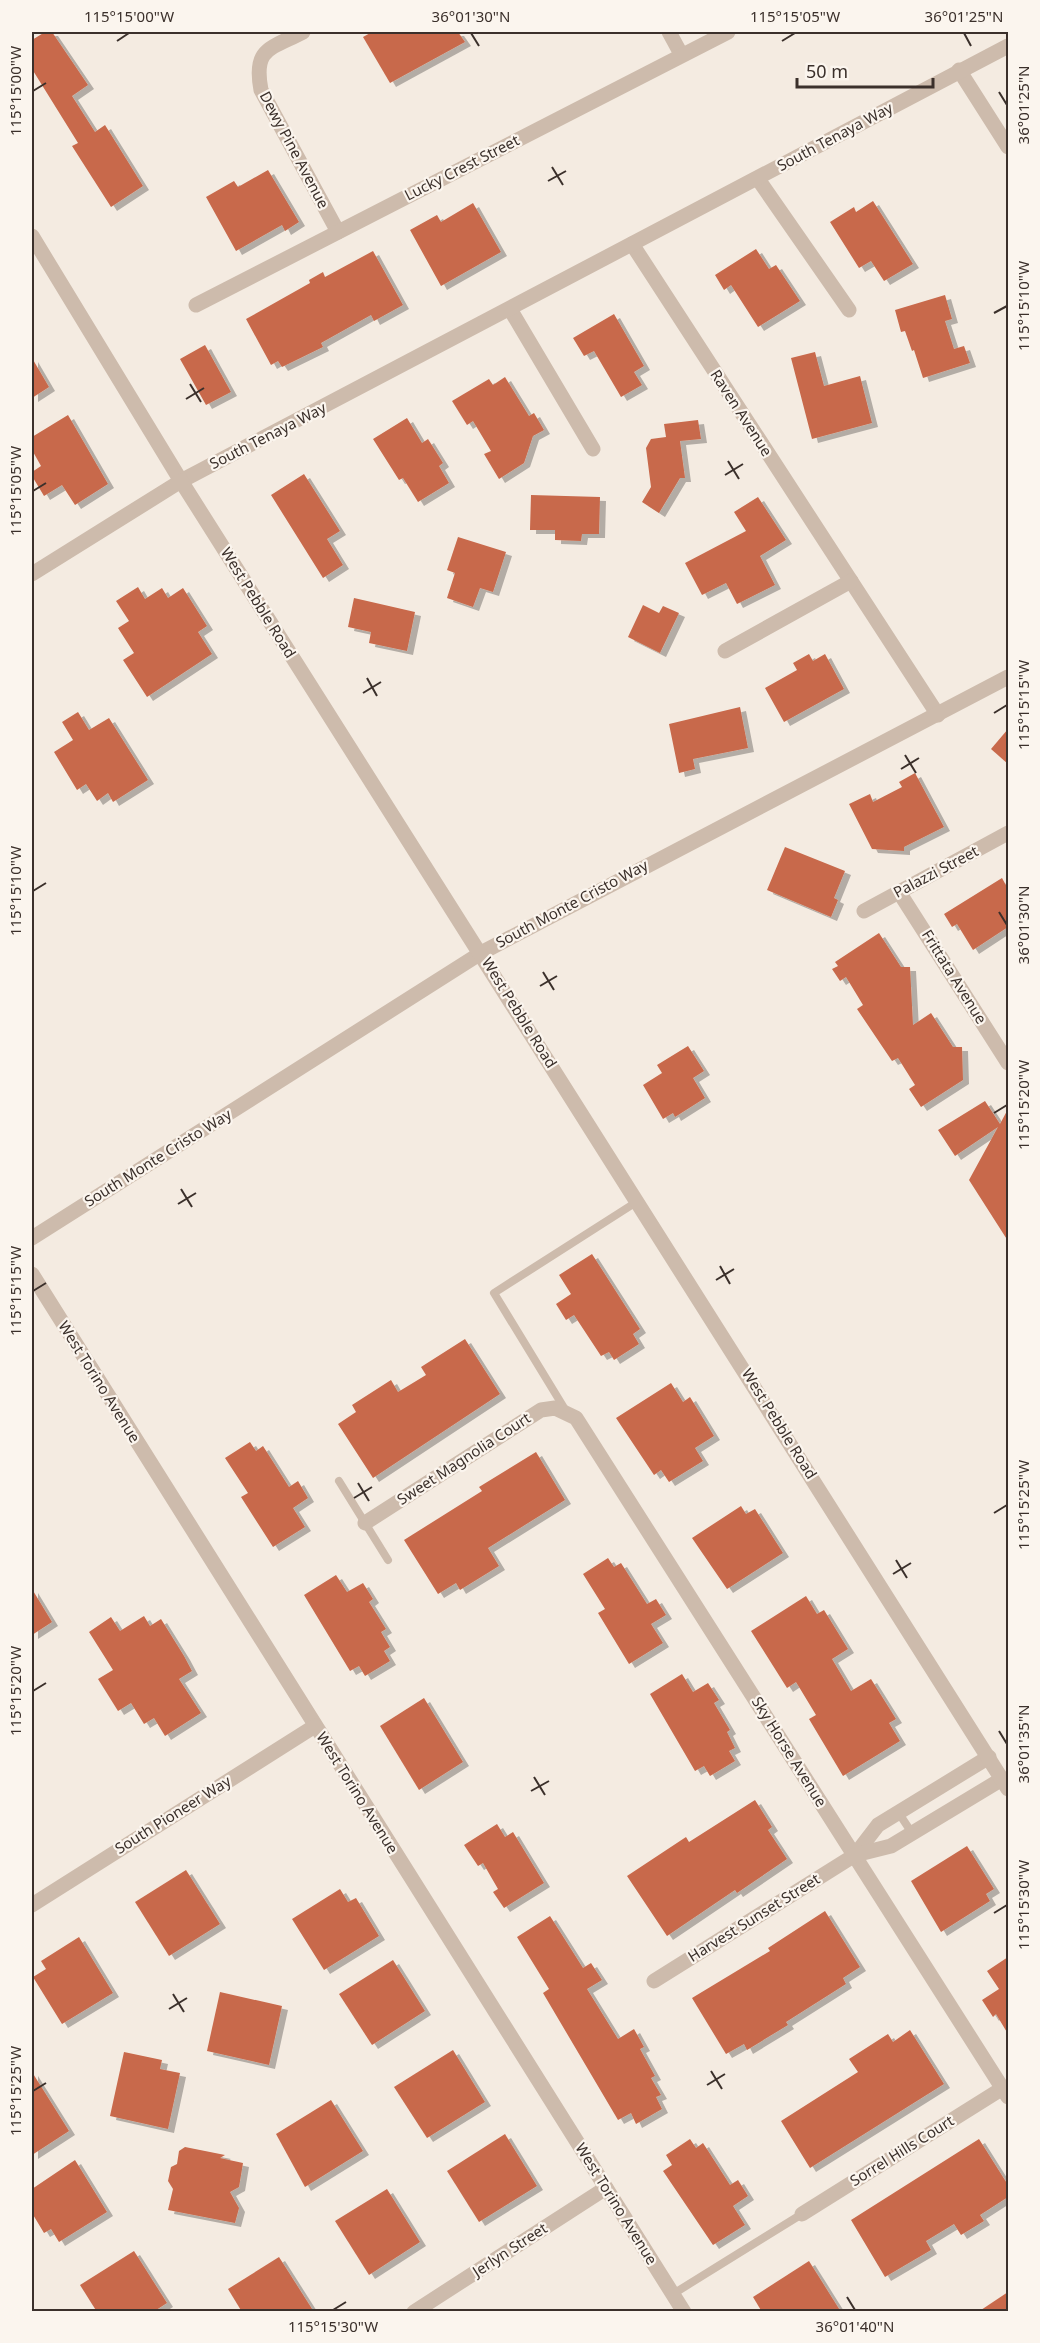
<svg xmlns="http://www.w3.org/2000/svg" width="1040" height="2343" viewBox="0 0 1040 2343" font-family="'Noto Sans',sans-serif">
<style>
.building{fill:#c8694b;filter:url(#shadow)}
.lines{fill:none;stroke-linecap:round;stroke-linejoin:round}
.service{stroke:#cdbbac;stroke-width:8}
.minor{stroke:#cdbbac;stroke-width:15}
.tertiary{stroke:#cdbbac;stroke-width:15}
.ticks{fill:none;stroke:#3b302b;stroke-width:2}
.labels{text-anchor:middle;stroke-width:4.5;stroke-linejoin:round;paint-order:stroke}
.street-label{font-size:15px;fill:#3b302b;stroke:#fbf5ee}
.neatline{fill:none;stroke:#3b302b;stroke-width:2}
.ticks-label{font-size:15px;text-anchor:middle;fill:#3b302b}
</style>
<defs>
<filter id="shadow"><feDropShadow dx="6" dy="4" stdDeviation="0" flood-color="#0004"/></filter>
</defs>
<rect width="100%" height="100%" fill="#f4ebe1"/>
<g class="building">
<polygon points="45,32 52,32 88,85 72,96 95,132 105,125 143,186 111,207 72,146 78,143 32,69 32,40"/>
<polygon points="372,32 458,32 465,42 390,83 363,37"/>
<polygon points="268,170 299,222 285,231 282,225 236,251 206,197 234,181 238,187"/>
<polygon points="873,201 913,264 884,281 871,261 859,268 830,222 854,207 856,212"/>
<polygon points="473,203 501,252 441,286 410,230 437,215 441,222"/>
<polygon points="756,249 769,269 776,265 800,301 758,327 731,285 724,290 715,275"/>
<polygon points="373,251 403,305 374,321 371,315 321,343 323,347 282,367 278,361 271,365 246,319 310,283 309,280 323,272 325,277"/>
<polygon points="945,295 952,319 945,321 954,349 964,346 970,363 923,378 914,350 912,351 905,331 901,332 895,310"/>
<polygon points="614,314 644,366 634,372 642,385 621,397 594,351 584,356 573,338"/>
<polygon points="205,345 231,392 206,405 180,359"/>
<polygon points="815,352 824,386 860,376 872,423 812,439 791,358"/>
<polygon points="32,358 49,387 32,398"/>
<polygon points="505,377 529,416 534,413 544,430 533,436 524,463 499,479 484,454 491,451 473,421 467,425 452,401 489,379 493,385"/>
<polygon points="68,415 108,484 75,505 62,485 44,496 32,476 32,472 41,466 32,450 32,437"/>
<polygon points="407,418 422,443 428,439 443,463 439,466 449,483 418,502 403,478 399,480 373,439"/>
<polygon points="698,420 701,439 680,441 685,478 680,478 659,513 642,502 651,487 646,448 651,439 666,437 664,424"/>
<polygon points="304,474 340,531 327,539 343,565 323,578 271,495"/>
<polygon points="531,495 600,497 599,534 582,534 581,541 555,540 555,530 530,530"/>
<polygon points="758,497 786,540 760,556 775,585 737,604 726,583 702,595 685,563 746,531 734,512"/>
<polygon points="458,537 506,552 493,592 480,588 473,607 447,598 455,573 447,570"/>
<polygon points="138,587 145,599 162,588 168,598 183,588 207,626 198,632 212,654 147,697 123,660 134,653 118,628 129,621 116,601"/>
<polygon points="354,598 415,612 407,651 369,643 371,632 348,627"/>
<polygon points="643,605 659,613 663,606 679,613 660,653 628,637"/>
<polygon points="809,654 813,661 825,654 844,689 784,722 765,688 797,670 793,663"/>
<polygon points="740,707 748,748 693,759 695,769 679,773 669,724"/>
<polygon points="78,712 89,730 109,718 148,780 113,802 108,793 97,801 86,784 77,790 54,752 73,740 62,722"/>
<polygon points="1008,729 1008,764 991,749"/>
<polygon points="915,773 944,827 904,847 904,851 872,849 849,804 870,794 873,802 902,787 899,782"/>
<polygon points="785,847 845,871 834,898 838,900 831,917 767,890"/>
<polygon points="1002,878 1008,889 1008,927 973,950 957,924 952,927 944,914"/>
<polygon points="879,933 901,967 910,967 913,1025 931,1013 953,1047 962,1047 963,1080 921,1107 909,1089 915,1085 898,1058 892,1061 857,1009 863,1005 846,977 840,981 832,969 838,966 835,962"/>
<polygon points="688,1046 704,1071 693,1078 705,1098 675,1117 673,1113 663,1119 643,1085 662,1073 657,1065"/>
<polygon points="985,1101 1000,1124 1008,1109 1008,1241 969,1180 998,1127 955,1156 938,1130"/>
<polygon points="592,1254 640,1329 633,1334 639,1344 614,1360 609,1352 601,1356 574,1315 566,1320 556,1304 571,1294 559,1275"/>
<polygon points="465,1339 500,1394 373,1478 338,1424 356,1412 352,1405 391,1380 398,1392 426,1375 421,1367"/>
<polygon points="671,1383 683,1402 690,1397 714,1436 695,1448 703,1461 669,1482 661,1470 654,1475 616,1418"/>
<polygon points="250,1442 256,1451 263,1446 289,1487 298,1481 308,1498 293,1508 305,1527 273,1547 241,1497 248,1493 225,1458"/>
<polygon points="536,1452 565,1500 488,1548 499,1566 460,1590 456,1583 438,1594 404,1540 482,1491 479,1487"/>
<polygon points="741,1506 746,1514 755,1509 783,1553 727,1589 692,1538"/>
<polygon points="608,1558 614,1567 621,1563 647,1604 656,1599 666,1615 651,1624 663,1643 629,1664 598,1613 605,1609 583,1574"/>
<polygon points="336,1575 347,1592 363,1583 373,1599 369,1602 386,1629 381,1632 390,1647 384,1651 390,1661 365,1676 359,1666 350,1671 304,1595"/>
<polygon points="32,1589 52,1622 32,1635"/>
<polygon points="806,1596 817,1614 824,1610 848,1649 832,1659 851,1691 871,1679 896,1719 889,1723 900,1741 843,1776 809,1719 816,1715 796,1682 787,1688 751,1631"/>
<polygon points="144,1616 150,1626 161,1619 184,1656 192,1671 179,1679 201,1713 165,1736 154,1718 144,1724 131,1703 118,1711 98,1679 113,1670 89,1632 111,1617 120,1631"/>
<polygon points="682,1674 693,1692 708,1683 719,1700 714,1703 730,1730 727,1732 735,1748 729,1751 735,1761 710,1776 704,1766 695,1771 650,1694"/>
<polygon points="424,1698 463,1762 419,1790 380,1726"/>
<polygon points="755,1800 772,1827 768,1830 787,1859 737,1893 735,1890 667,1936 627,1876 686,1837 689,1842"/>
<polygon points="497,1824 505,1837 513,1832 544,1883 504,1908 493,1892 498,1889 483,1863 478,1866 464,1845"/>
<polygon points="967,1846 994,1889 986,1894 990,1901 941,1932 911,1881"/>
<polygon points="186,1870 220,1924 169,1956 135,1902"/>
<polygon points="340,1889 348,1902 356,1898 379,1936 324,1970 292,1919"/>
<polygon points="825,1911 860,1967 843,1978 846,1984 786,2022 788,2025 747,2050 744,2044 726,2054 692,1998 770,1951 768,1948"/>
<polygon points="550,1916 583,1968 591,1963 602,1980 587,1989 618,2039 634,2029 644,2047 640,2049 655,2076 651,2078 661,2095 656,2097 662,2109 636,2124 631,2113 618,2120 543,1993 549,1989 517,1937"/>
<polygon points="79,1937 113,1993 62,2024 33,1977 46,1969 41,1961"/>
<polygon points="1008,1957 1008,2034 996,2014 993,2017 982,2000 999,1989 987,1971"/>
<polygon points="393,1960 425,2011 372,2045 339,1994"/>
<polygon points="220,1992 282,2006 269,2065 207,2051"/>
<polygon points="910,2030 944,2084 810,2168 781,2121 858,2072 849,2059 888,2034 893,2042"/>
<polygon points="453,2050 485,2102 427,2138 394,2087"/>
<polygon points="124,2052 162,2060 160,2069 180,2073 168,2129 110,2116"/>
<polygon points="32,2072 69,2131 32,2155"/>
<polygon points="331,2100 363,2151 305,2187 276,2134"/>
<polygon points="505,2134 537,2186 479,2222 447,2171"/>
<polygon points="690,2139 696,2148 703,2143 730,2185 738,2180 748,2196 733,2206 745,2225 713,2245 663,2171 672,2165 666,2155"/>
<polygon points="979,2139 1008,2185 1008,2197 980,2215 984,2221 961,2235 954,2224 926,2241 931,2250 885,2277 851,2220"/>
<polygon points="185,2147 225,2155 220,2158 243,2163 239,2187 230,2192 239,2208 235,2223 168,2210 173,2189 168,2181 171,2167 177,2164 179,2151"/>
<polygon points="75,2160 107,2212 59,2242 51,2229 44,2233 32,2213 32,2189"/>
<polygon points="387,2189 420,2242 369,2275 335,2221"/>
<polygon points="134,2251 167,2303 153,2312 97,2312 80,2285"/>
<polygon points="279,2257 314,2312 242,2312 228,2289"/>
<polygon points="809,2261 841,2312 762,2312 753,2297"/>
<polygon points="1008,2292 1008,2312 978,2312"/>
</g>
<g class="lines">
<g class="service">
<polyline points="566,1411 494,1293 638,1201"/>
<polyline points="339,1481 388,1560"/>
<polyline points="898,1812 912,1833"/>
<polyline points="673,2294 802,2214"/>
</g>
<g class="minor">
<path d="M303,32C270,49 253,48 261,90L338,232"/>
<polyline points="669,32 681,54"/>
<polyline points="959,70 1008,147"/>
<polyline points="758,179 849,310"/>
<polyline points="632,244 938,715"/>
<polyline points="196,305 728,32"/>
<polyline points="510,309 593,449"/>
<polyline points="181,481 1008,46"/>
<polyline points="725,651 851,581"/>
<polyline points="899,892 1008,1063"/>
<polyline points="864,911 1008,833"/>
<polyline points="32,1238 481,953 1008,677"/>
<polyline points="32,1274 684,2312"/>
<polyline points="365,1523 541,1410 555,1408 576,1418 1008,2097"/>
<polyline points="855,1855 878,1825 989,1757"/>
<polyline points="32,1905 315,1726"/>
<polyline points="654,1981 855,1855 891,1846 1002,1779"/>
<polyline points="802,2214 1003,2088"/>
<polyline points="414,2312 606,2188"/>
</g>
<g class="tertiary">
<polyline points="32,236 181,481 1008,1789"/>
<polyline points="32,574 181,481"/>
</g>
</g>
<path class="ticks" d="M471,33L479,46M964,33L971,46M117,41L129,33M782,41L795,33M33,91L46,83M999,92L1007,105M552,167L563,185M548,181L566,171M994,313L1007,306M190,384L201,402M186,399L204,388M728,461L739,479M725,475L743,464M33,491L46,483M367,678L377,696M363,693L381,682M994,713L1007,705M905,755L916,773M901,769L919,758M33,891L46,883M999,912L1007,925M543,972L554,990M540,986L557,976M994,1113L1007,1105M181,1189L192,1207M178,1204L196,1193M720,1266L730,1284M716,1280L734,1269M33,1291L46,1283M358,1483L369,1501M354,1498L372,1487M994,1513L1007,1505M896,1560L907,1578M893,1574L911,1563M33,1691L46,1683M999,1731L1007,1744M534,1777L545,1795M531,1791L549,1781M994,1913L1007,1905M173,1994L184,2012M169,2009L187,1998M711,2071L722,2089M707,2085L725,2074M33,2091L46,2083M847,2297L855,2310M333,2310L346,2302"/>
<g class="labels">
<g class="street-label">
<text transform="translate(835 137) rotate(-28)" y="5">South Tenaya Way</text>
<text transform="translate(294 150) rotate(62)" y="5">Dewy Pine Avenue</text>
<text transform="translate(462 168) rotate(-27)" y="5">Lucky Crest Street</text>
<text transform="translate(741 413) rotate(57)" y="5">Raven Avenue</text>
<text transform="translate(268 436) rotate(-27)" y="5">South Tenaya Way</text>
<text transform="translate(258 603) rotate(58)" y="5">West Pebble Road</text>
<text transform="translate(936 872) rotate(-28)" y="5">Palazzi Street</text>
<text transform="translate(572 904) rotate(-28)" y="5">South Monte Cristo Way</text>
<text transform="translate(954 977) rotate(58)" y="5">Frittata Avenue</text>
<text transform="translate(519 1013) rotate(58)" y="5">West Pebble Road</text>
<text transform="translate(158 1158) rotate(-32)" y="5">South Monte Cristo Way</text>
<text transform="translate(99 1382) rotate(58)" y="5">West Torino Avenue</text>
<text transform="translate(779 1424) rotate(58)" y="5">West Pebble Road</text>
<text transform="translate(464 1459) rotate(-33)" y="5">Sweet Magnolia Court</text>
<text transform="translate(789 1752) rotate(58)" y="5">Sky Horse Avenue</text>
<text transform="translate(357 1793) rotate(58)" y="5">West Torino Avenue</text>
<text transform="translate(173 1815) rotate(-32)" y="5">South Pioneer Way</text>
<text transform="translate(754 1918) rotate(-32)" y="5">Harvest Sunset Street</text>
<text transform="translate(902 2151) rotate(-32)" y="5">Sorrel Hills Court</text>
<text transform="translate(616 2204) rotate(58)" y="5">West Torino Avenue</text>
<text transform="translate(510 2250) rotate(-33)" y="5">Jerlyn Street</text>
</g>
</g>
<rect width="1040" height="2343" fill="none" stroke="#fbf5ee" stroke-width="66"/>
<path d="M797 78v9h136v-9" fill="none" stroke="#3b302b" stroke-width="3"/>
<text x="806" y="78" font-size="18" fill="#3b302b" stroke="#fbf5ee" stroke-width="4.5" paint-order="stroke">50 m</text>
<rect x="33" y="33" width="974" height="2277" class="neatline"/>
<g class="ticks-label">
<text x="129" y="22">115°15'00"W</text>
<text x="471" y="22">36°01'30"N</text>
<text x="795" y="22">115°15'05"W</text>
<text x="964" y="22">36°01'25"N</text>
<text transform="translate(16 91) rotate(-90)" y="5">115°15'00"W</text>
<text transform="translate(1024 105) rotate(-90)" y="5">36°01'25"N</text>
<text transform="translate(1024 306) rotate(-90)" y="5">115°15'10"W</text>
<text transform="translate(16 491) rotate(-90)" y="5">115°15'05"W</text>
<text transform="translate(1024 705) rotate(-90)" y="5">115°15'15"W</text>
<text transform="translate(16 891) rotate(-90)" y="5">115°15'10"W</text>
<text transform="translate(1024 925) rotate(-90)" y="5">36°01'30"N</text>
<text transform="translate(1024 1105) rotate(-90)" y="5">115°15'20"W</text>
<text transform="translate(16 1291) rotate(-90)" y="5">115°15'15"W</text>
<text transform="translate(1024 1505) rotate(-90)" y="5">115°15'25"W</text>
<text transform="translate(16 1691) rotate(-90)" y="5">115°15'20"W</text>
<text transform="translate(1024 1744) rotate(-90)" y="5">36°01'35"N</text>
<text transform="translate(1024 1905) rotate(-90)" y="5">115°15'30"W</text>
<text transform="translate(16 2091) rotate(-90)" y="5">115°15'25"W</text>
<text x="333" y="2332">115°15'30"W</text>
<text x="855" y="2332">36°01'40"N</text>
</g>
</svg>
